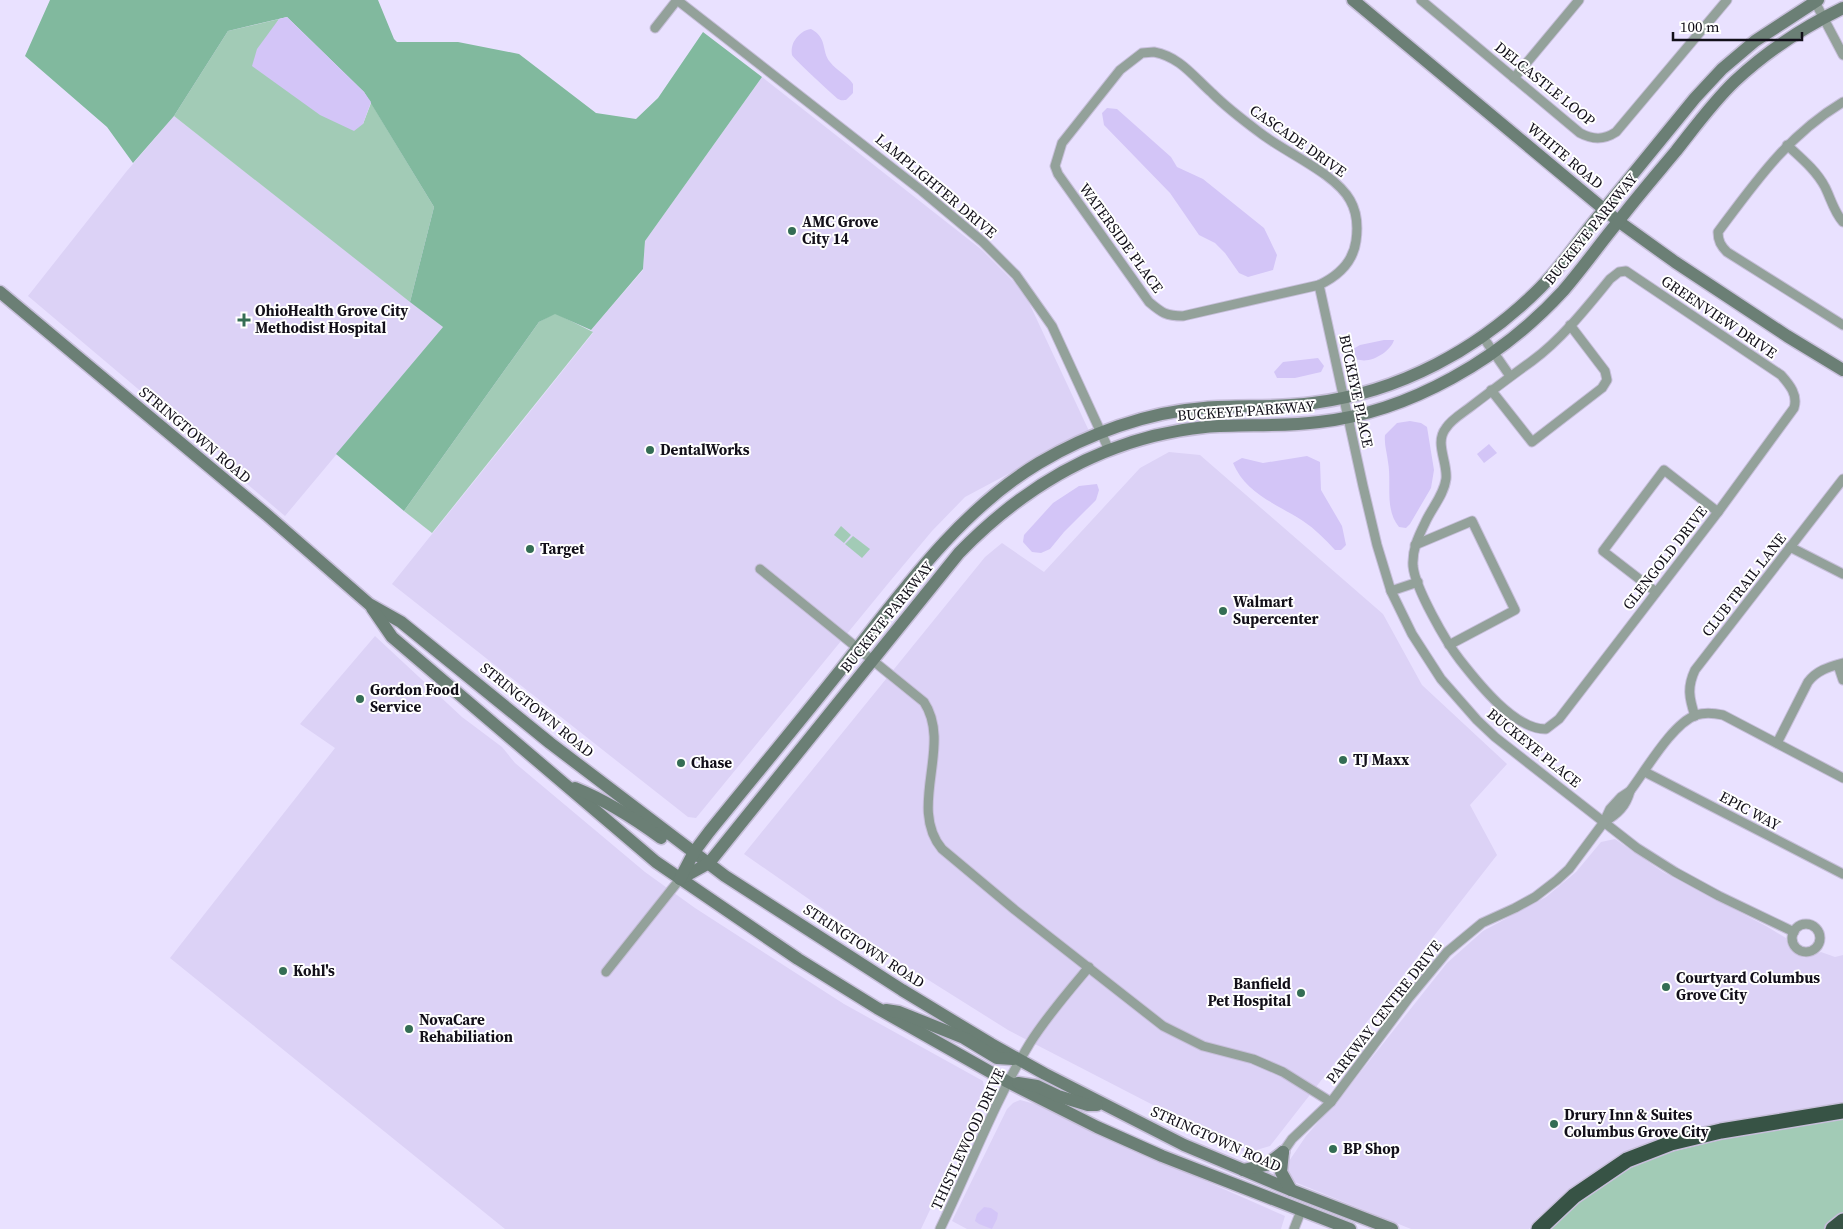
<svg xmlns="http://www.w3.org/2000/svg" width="1843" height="1229" viewBox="0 0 1843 1229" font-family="'Source Serif 4',serif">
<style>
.built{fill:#dcd2f6}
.green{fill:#a2cbb6}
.forest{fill:#81b99e}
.water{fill:#d3c5f7}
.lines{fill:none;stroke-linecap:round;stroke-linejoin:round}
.street-casing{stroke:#c7bfda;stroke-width:11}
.secondary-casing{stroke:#c7bfda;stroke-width:15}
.highway-casing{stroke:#c7bfda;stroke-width:18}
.street{stroke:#93a19a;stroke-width:9}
.secondary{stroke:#6b7f75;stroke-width:12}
.highway{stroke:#375345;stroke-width:15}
.poi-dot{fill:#346d54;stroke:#fff;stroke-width:2}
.labels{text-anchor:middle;stroke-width:4;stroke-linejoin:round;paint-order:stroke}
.street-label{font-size:15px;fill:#120f19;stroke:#fff}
.poi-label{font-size:15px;font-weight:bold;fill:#120f19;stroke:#fff;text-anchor:start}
</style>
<rect width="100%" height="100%" fill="#e9e1ff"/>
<g class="built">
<polygon points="762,77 982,250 1024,292 1089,431 965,497 932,531 891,580 696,818 688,817 392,584 593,333 591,330 643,270 645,241"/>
<polygon points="174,116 443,327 285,516 240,478 228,460 173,415 157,405 28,296 126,172"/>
<polygon points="1169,452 1200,455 1383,614 1422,685 1507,764 1470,805 1497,855 1270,1146 1246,1153 1008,1030 895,959 744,854 985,557 1002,543 1044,572 1140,468"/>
<polygon points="375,636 462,717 502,747 515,763 645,872 695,908 844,1004 983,1081 984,1087 971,1122 921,1229 505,1229 170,958 335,748 300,724"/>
<polygon points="1615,839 1663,872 1766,926 1786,938 1788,944 1797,955 1805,958 1821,952 1835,957 1843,955 1843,1106 1691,1130 1611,1163 1539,1216 1529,1229 1411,1229 1292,1181 1285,1167 1306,1136 1347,1089 1447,963 1483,931 1546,897 1576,872 1601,842"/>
<polygon points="1020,1100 1039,1105 1159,1159 1190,1171 1194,1176 1285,1216 1281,1229 967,1229 952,1221 1007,1109 1013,1103"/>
</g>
<g class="green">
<polygon points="279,19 275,26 363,124 371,103 434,207 410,302 174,116 228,31"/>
<polygon points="555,313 593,332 432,533 404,511 539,322"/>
<polygon points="841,526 851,535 844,543 834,535"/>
<polygon points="853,536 870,549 862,558 845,544"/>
<polygon points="1843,1118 1843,1214 1824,1229 1546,1229 1593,1187 1646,1158 1728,1138"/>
</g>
<polygon class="forest" points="50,0 378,0 394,39 397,42 458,42 519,54 596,113 636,119 658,98 703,32 762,77 645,241 643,269 591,330 555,314 539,322 404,511 336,454 443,327 410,302 434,207 364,92 287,17 228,31 174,116 133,163 107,127 25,56"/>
<g class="water">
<polygon points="287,17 364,92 371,102 363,124 354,131 320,115 252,66 257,49 279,19"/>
<path d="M811,29C828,38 821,51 830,62C837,71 847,75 853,84V93L846,100C842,100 842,101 838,99C834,96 793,58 792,55C791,50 792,44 795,40C799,34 804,30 811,29Z"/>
<polygon points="1107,108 1117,109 1171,157 1177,167 1203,179 1264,228 1277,255 1273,270 1248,277 1239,273 1225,253 1215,243 1199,235 1170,193 1104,125 1102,113"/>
<path d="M1384,340H1394C1391,351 1372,363 1360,360C1357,360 1355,358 1352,357L1353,349L1360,345Z"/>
<polygon points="1318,358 1324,366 1321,372 1295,378 1277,378 1274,372 1283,362"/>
<path d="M1410,421L1421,423L1427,427L1434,470L1431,488L1410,524L1406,528L1399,527C1384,509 1392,483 1388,462C1387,452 1384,445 1385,435L1397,423Z"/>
<polygon points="1489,444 1497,453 1484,463 1477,454"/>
<path d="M1307,456L1320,462L1321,490L1342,526L1346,545L1341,550H1335C1325,539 1315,529 1303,521C1277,504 1246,494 1233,463L1242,458L1263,463Z"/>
<polygon points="1097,484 1099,490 1096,500 1064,532 1050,549 1041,553 1032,552 1023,542 1024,535 1053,503 1079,486"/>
<polygon points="984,1207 991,1208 998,1213 997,1219 992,1229 979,1224 975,1221 977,1214"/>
</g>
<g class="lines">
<defs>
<g id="street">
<polyline points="677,0 922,191 983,242 1016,275 1052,326 1109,450"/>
<path d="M1421,0L1580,133C1593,140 1604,140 1616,132L1727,0"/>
<polyline points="1814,0 1843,55"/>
<polyline points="655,28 677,0"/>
<path d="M1154,52C1180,57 1193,76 1212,93C1226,107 1243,120 1259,132C1284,152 1335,173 1350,200C1357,212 1358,227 1356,241C1353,263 1338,276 1319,285L1183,316C1166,316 1162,313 1149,302L1058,174L1055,166L1062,143L1120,70L1142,53Z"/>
<polyline points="1514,78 1579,0"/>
<path d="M1843,102C1788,135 1756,181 1718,232C1718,241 1721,246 1727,252L1843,325"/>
<path d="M1787,145C1801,158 1816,170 1825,187C1831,199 1834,212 1843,222"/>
<path d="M1626,271L1781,375C1790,385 1798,395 1794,408L1718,512L1559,719L1546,729C1515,730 1478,683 1460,660C1446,642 1415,588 1413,566C1412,550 1418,537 1425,523C1431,509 1444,495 1446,479C1448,462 1434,443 1446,428C1451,420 1461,414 1469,408C1490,392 1511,376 1532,361C1561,340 1588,306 1610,279L1619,272Z"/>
<polyline points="1319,285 1363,486 1377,545 1391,591 1412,634 1441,679 1477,720 1495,737 1637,848 1675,872 1719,896 1794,932"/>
<polyline points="1483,337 1510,376"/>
<polyline points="1491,390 1532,442 1602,388 1607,380 1605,371 1570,325"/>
<polyline points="1415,545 1472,521 1515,610 1449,645"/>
<polyline points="1790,547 1843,574"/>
<path d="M760,569L924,702C953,746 907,807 942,849L1015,910L1163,1026L1203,1046L1253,1059L1283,1072L1331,1102"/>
<polyline points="1391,591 1418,582"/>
<polyline points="1656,592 1603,551 1664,470 1718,512"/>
<polyline points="1838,665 1843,680"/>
<path d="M1695,716C1689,698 1687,687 1695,670L1843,479"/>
<path d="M1777,743L1808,682C1817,670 1829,667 1843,663"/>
<polyline points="1645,772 1843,874"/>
<path d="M1604,822C1618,814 1626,806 1630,791"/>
<circle cx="1806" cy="938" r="14"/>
<polyline points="606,972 680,879"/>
<path d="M1283,1152L1292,1139L1331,1102L1408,999L1447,952L1482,923L1515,908L1535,897L1557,880L1569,869L1604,822L1610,809L1621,797L1630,791C1646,770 1672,724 1696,715C1705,712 1714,713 1723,715L1843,778"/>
<path d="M940,1229C970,1167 994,1102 1030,1043C1047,1016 1068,992 1089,967"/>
<polyline points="1294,1229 1301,1211"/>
</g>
<g id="secondary">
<polyline points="1353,0 1618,221 1675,262 1787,336 1843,370"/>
<polyline points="0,292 267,515 369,604 401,622 550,743 725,876 902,990 991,1044 1045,1074 1184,1145 1291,1190 1392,1229"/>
<polyline points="372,608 392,637 656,862 798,959 877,1008 1008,1082 1097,1127 1162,1156 1350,1229"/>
<path d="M575,788C605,800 635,819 661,838"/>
<path d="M680,879L709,863L959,553C1026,484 1108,437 1205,427C1243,424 1281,427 1319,422C1365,417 1412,400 1452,378C1494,355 1531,326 1563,291C1582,269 1599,245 1617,223C1636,198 1656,175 1676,151C1695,127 1713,102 1735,81C1767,51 1804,27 1843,8"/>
<path d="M680,879L694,852L709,832C752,779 796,726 839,672C899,596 956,513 1039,463C1088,434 1147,412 1204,408C1240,405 1277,408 1313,403C1400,392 1479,349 1540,288C1561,267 1578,241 1597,218C1630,178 1662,138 1695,98L1722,69L1755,41L1818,0"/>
<polyline points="886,1010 899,1012 964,1038 997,1058 1013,1059"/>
<polyline points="1018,1083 1037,1086 1058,1096 1088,1105 1097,1105"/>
<polyline points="1283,1152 1281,1172 1291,1190"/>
<polyline points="1243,1170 1266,1165 1283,1152"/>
</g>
<g id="highway">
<polyline points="1539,1229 1574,1196 1627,1160 1671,1143 1721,1131 1843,1111"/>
<polyline points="1833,1229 1843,1221"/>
</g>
</defs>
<use href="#street" class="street-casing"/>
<use href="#secondary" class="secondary-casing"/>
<use href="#highway" class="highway-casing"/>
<use href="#street" class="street"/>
<use href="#secondary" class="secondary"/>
<use href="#highway" class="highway"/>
</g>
<g class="poi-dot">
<circle cx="792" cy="231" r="5"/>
<path d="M241.5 312.5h5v5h5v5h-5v5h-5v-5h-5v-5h5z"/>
<circle cx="650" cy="450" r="5"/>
<circle cx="530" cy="549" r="5"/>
<circle cx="1223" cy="611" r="5"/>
<circle cx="360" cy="699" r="5"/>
<circle cx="1343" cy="760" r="5"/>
<circle cx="681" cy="763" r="5"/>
<circle cx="283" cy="971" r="5"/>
<circle cx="1666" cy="987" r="5"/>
<circle cx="1301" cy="993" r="5"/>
<circle cx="409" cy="1029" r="5"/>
<circle cx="1554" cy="1124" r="5"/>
<circle cx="1333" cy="1149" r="5"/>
</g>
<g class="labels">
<g class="street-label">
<text transform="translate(1545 84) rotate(39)" y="5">DELCASTLE LOOP</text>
<text transform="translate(1298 141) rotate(35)" y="5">CASCADE DRIVE</text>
<text transform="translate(1565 156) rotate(40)" y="5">WHITE ROAD</text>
<text transform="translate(936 186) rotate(40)" y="5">LAMPLIGHTER DRIVE</text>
<text transform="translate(1591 229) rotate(-51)" y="5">BUCKEYE PARKWAY</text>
<text transform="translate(1121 238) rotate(54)" y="5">WATERSIDE PLACE</text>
<text transform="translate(1719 317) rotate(34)" y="5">GREENVIEW DRIVE</text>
<text transform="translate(1356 391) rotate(78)" y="5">BUCKEYE PLACE</text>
<text transform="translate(1246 411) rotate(-4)" y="5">BUCKEYE PARKWAY</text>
<text transform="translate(195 435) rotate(40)" y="5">STRINGTOWN ROAD</text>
<text transform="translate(1665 558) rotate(-52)" y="5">GLENGOLD DRIVE</text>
<text transform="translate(1744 585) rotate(-52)" y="5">CLUB TRAIL LANE</text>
<text transform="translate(887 617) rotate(-51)" y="5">BUCKEYE PARKWAY</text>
<text transform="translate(537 710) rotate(39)" y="5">STRINGTOWN ROAD</text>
<text transform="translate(1534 748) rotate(39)" y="5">BUCKEYE PLACE</text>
<text transform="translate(1750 811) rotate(28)" y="5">EPIC WAY</text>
<text transform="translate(864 946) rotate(33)" y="5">STRINGTOWN ROAD</text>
<text transform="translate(1384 1012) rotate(-52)" y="5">PARKWAY CENTRE DRIVE</text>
<text transform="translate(968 1139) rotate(-65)" y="5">THISTLEWOOD DRIVE</text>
<text transform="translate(1216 1139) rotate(24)" y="5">STRINGTOWN ROAD</text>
</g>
<g class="poi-label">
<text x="802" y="227">AMC Grove<tspan x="802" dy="17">City 14</tspan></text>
<text x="255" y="316">OhioHealth Grove City<tspan x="255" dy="17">Methodist Hospital</tspan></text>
<text x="660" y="455">DentalWorks</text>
<text x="540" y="554">Target</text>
<text x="1233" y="607">Walmart<tspan x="1233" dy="17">Supercenter</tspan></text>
<text x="370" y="695">Gordon Food<tspan x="370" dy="17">Service</tspan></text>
<text x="1353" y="765">TJ Maxx</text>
<text x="691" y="768">Chase</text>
<text x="293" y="976">Kohl's</text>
<text x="1676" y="983">Courtyard Columbus<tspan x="1676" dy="17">Grove City</tspan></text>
<text x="1291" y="989" text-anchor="end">Banfield<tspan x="1291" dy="17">Pet Hospital</tspan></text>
<text x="419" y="1025">NovaCare<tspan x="419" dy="17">Rehabiliation</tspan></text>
<text x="1564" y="1120">Drury Inn &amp; Suites<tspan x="1564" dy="17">Columbus Grove City</tspan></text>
<text x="1343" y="1154">BP Shop</text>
</g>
</g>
<path d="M1673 32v8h129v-8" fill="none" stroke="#120f19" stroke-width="2.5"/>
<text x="1680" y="32" font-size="15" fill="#120f19" stroke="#ffffff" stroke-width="4" paint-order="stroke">100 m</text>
</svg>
